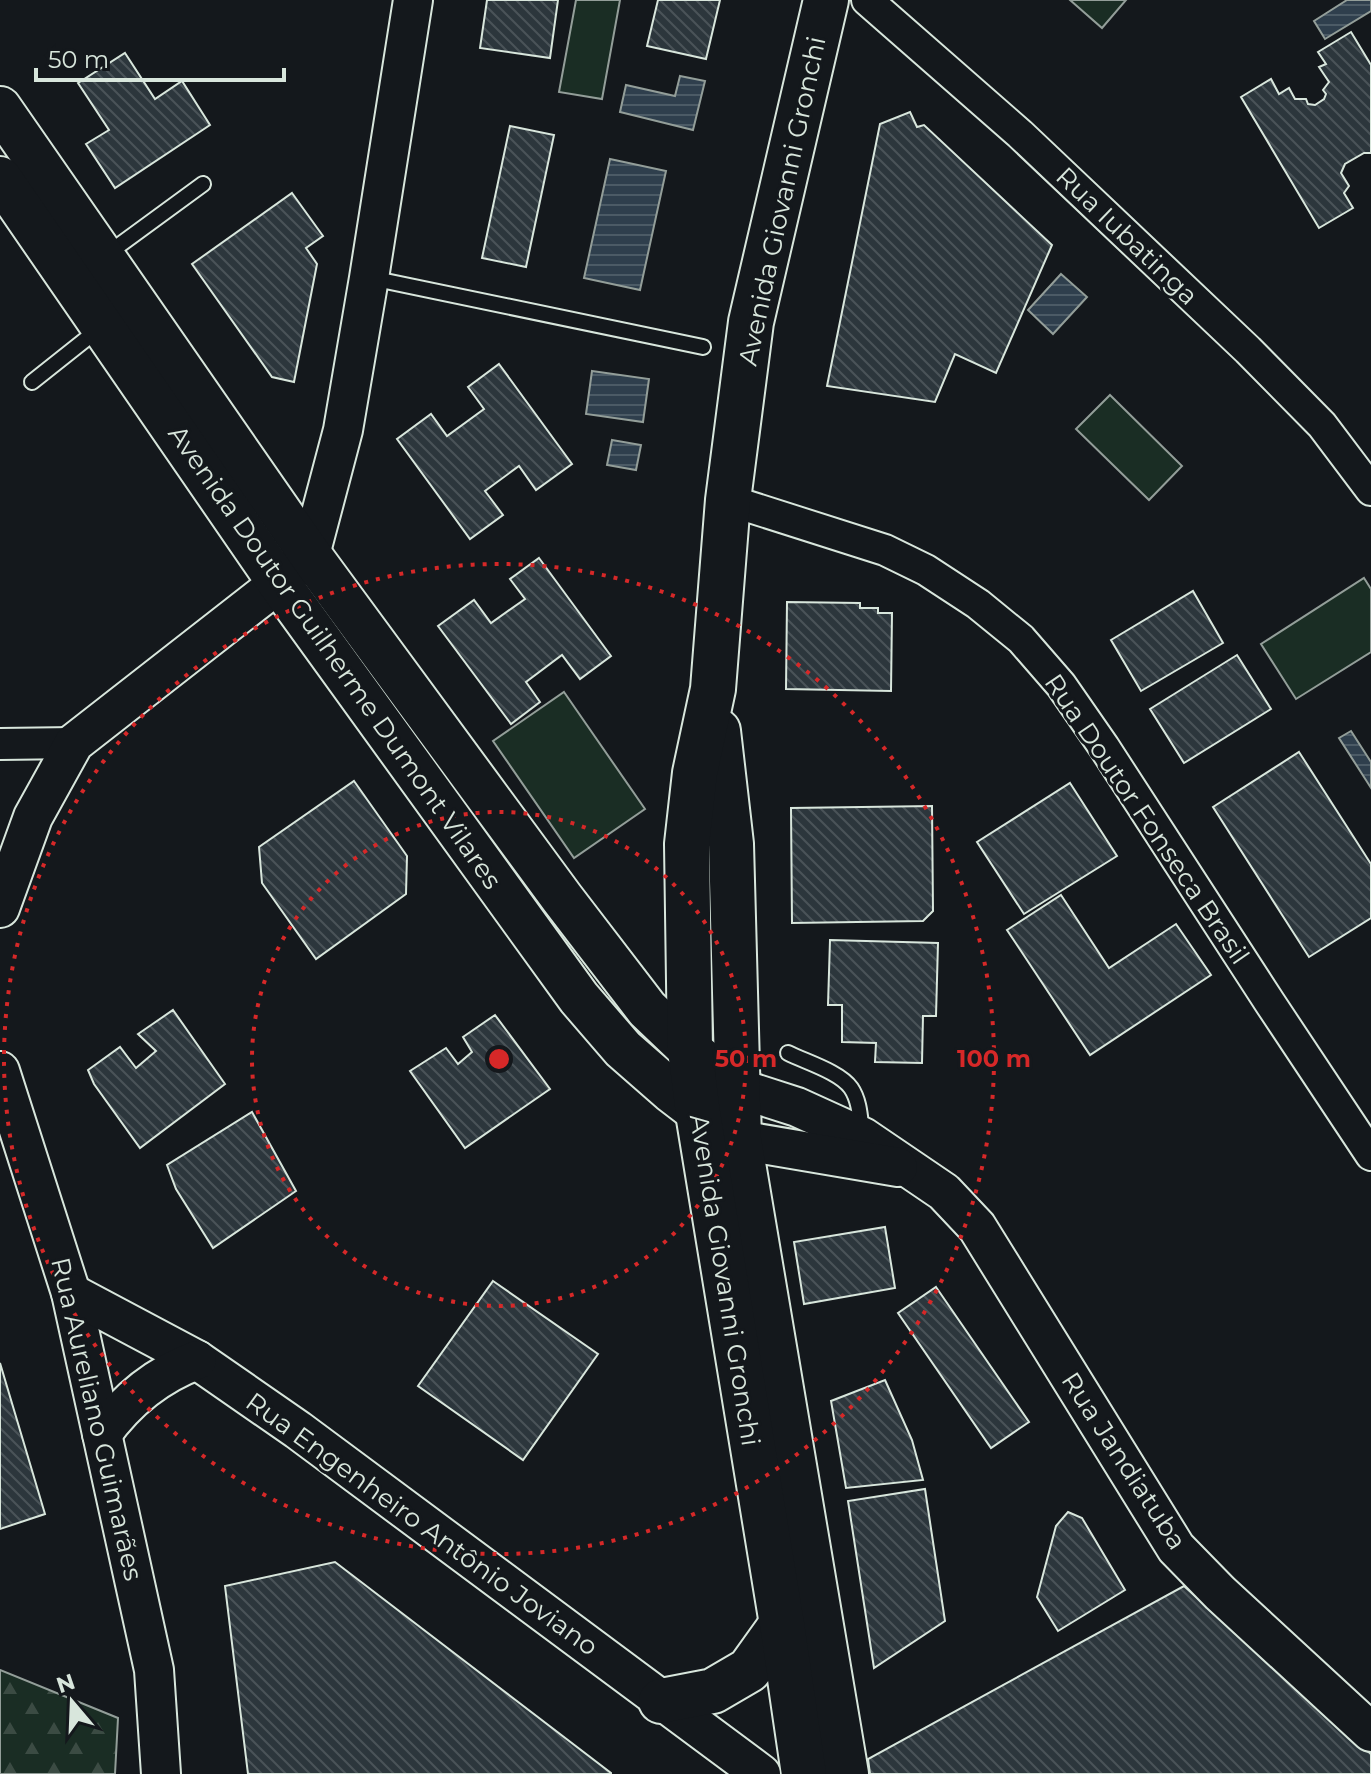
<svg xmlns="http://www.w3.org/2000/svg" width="1371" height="1774" viewBox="0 0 1371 1774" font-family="Montserrat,sans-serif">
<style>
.green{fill:#1a2d24;stroke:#939e99;stroke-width:2}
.forest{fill:url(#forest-firs);stroke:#939e99;stroke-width:2}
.water{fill:url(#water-rules);stroke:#939e99;stroke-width:2}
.building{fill:url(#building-back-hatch);stroke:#d8e6dc;stroke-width:2}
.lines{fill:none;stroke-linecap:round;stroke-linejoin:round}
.service-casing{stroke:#d8e6dc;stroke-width:18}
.minor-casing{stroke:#d8e6dc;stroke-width:34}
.tertiary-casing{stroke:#d8e6dc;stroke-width:42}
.secondary-casing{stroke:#d8e6dc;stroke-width:46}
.primary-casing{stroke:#d8e6dc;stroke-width:48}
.service{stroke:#14181c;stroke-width:14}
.minor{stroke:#14181c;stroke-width:30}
.tertiary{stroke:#14181c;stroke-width:38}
.secondary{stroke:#14181c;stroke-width:42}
.primary{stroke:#14181c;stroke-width:44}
.ring{fill:none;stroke:#d62828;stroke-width:4;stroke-dasharray:4 8}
.labels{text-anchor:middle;stroke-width:6;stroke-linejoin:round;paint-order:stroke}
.street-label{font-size:26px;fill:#d8e6dc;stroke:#14181c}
.centre{fill:#d62828;stroke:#14181c;stroke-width:4}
.ring-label{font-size:24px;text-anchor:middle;font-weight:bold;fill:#d62828;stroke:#14181c;stroke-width:6;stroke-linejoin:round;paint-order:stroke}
</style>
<defs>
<pattern id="forest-firs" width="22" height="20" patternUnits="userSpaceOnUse" patternTransform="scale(2)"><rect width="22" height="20" fill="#1a2d24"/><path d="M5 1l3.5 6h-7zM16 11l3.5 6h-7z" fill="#3b4b43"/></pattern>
<pattern id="water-rules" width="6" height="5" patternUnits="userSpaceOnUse" patternTransform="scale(2)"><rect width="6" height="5" fill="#2f3f4d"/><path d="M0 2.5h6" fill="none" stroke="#4c5b66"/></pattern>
<pattern id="building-back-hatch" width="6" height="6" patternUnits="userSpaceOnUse" patternTransform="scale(2)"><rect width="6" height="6" fill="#2c363c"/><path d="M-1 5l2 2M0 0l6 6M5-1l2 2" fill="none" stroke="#4a5358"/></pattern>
</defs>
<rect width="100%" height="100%" fill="#14181c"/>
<g class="green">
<polygon points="576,0 620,0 602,99 559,92"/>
<polygon points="1070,0 1126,0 1102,28"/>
<polygon points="1110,395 1182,466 1149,500 1076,429"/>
<polygon points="1364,578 1371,589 1371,652 1296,699 1261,644"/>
<polygon points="564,692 645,809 574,858 493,741"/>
</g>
<polygon class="forest" points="0,1670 118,1718 115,1774 0,1774"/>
<g class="water">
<polygon points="1347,0 1371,0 1371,11 1325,39 1314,21"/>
<polygon points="680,76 705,81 693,130 620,112 626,85 675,96"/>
<polygon points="610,159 666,171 640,290 584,278"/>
<polygon points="1061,274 1087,297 1053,334 1028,310"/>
<polygon points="592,371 649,379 643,422 586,414"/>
<polygon points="612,440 641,445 636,470 607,465"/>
<polygon points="1351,731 1371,762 1371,788 1339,738"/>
</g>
<g class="building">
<polygon points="487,0 558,0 550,58 480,48"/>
<polygon points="658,0 720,0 706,59 647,46"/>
<polygon points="1351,32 1371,65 1371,153 1364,153 1345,164 1341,173 1349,186 1344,193 1353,208 1319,228 1241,97 1271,79 1279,94 1289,88 1295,99 1306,99 1308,104 1315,105 1324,99 1326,94 1323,90 1329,82 1319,67 1326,64 1318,52"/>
<polygon points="125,53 155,99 182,81 210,125 115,188 86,144 109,130 78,83"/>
<polygon points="910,112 917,127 924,125 1052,245 996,373 955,354 935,402 827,386 880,124"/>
<polygon points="510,126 554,135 526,267 482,258"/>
<polygon points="292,193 323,236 306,248 317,264 294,382 272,377 192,264"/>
<polygon points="499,364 572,464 536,490 519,466 485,491 503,515 470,539 397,439 431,414 447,436 484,409 468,387"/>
<polygon points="539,558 611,656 580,679 562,655 526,682 540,702 511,724 438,626 474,600 491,623 525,599 510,579"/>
<polygon points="1193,591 1223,643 1141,691 1111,640"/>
<polygon points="787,602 860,603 860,608 878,608 878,613 892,613 891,691 786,689"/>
<polygon points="1237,655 1271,709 1184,763 1150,709"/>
<polygon points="1299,752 1371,864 1371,918 1309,957 1213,807"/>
<polygon points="354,781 407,856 406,894 316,959 262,883 259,847"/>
<polygon points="1070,783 1117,856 1024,914 977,842"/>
<polygon points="932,806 933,911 923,921 792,923 791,808"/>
<polygon points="1061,895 1109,968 1176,924 1211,975 1090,1055 1007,930"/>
<polygon points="830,940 938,943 936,1016 923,1016 922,1063 875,1062 876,1043 842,1042 842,1005 828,1005"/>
<polygon points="173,1010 225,1084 140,1148 94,1084 88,1070 120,1047 136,1068 156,1051 138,1034"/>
<polygon points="495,1015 550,1089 465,1148 410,1071 446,1048 458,1064 472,1052 463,1037"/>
<polygon points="252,1112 296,1191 213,1248 176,1189 167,1165"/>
<polygon points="885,1227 895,1288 804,1304 794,1242"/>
<polygon points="493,1281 598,1354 523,1460 418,1386"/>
<polygon points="936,1287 1029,1422 991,1448 898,1313"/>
<polygon points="0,1363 45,1514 0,1529"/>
<polygon points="885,1380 912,1440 923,1480 846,1488 831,1401"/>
<polygon points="925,1489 945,1621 874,1668 848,1501"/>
<polygon points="1068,1512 1082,1518 1125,1590 1058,1631 1037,1597 1056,1526"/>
<polygon points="335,1562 611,1773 611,1774 248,1774 225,1586"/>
<polygon points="1184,1586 1371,1754 1371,1774 870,1774 868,1759"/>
</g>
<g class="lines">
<defs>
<g id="service">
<polyline points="106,255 203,184"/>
<polyline points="371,278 703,347"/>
<polyline points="32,382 100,328"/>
<path d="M788,1053C806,1062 840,1072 851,1088C860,1101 860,1119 862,1133"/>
</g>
<g id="minor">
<polyline points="867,0 1020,134 1248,350 1322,425 1371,490"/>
<polyline points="728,500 885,550 926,570 978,604 1021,639 1061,685 1104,747 1270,1003 1371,1155"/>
<polyline points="0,744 74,743"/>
</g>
<g id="tertiary">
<polyline points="0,908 33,817 74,743 279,583 310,555 343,430 369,278 413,0"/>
<polyline points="0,1071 71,1293 154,1670 161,1774"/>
<polyline points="738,1088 797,1107 863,1137 944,1192 977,1227 1176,1548 1220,1593 1371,1732"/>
<polyline points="739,1140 898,1167"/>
<polyline points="71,1293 197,1360 298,1430 761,1774"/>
<path d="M102,1434C127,1399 157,1375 197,1360"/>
</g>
<g id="secondary">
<polyline points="0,108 310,555 562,898 647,1009 690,1050 710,1066"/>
<polyline points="0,178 279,583 579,998 623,1049 671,1091 718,1127"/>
</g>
<g id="primary">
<polyline points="718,731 731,844 739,1140 846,1774"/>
<polyline points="661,1701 713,1691 749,1670 782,1624"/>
<polyline points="804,1774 782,1624 698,1113 690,1050 687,844 695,773 713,689 728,500 751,322 826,0"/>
</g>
</defs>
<use href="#service" class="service-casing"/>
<use href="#minor" class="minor-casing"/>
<use href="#tertiary" class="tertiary-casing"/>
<use href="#secondary" class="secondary-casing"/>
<use href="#primary" class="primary-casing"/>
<use href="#service" class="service"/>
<use href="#minor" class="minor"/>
<use href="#tertiary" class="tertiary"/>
<use href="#secondary" class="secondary"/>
<use href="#primary" class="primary"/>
</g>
<g class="ring">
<circle cx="499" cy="1059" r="247"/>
<circle cx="499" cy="1059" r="495"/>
</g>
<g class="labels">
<g class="street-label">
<text transform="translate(782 201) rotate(-78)" y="9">Avenida Giovanni Gronchi</text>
<text transform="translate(1127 236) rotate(44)" y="9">Rua Iubatinga</text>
<text transform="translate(335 657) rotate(55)" y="9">Avenida Doutor Guilherme Dumont Vilares</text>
<text transform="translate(1147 819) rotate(56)" y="9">Rua Doutor Fonseca Brasil</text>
<text transform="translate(725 1280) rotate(81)" y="9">Avenida Giovanni Gronchi</text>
<text transform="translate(97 1419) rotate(77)" y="9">Rua Aureliano Guimarães</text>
<text transform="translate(1124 1461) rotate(57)" y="9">Rua Jandiatuba</text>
<text transform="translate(422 1524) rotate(36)" y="9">Rua Engenheiro Antônio Joviano</text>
</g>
</g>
<circle cx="499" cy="1059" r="12" class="centre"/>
<g class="ring-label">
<text x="746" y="1067">50 m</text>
<text x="994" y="1067">100 m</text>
</g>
<g transform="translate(72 1702) rotate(341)" stroke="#14181c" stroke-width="6" paint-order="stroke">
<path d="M0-6L14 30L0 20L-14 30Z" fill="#d8e6dc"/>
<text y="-12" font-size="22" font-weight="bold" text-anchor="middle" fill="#d8e6dc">N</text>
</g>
<path d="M36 68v12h248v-12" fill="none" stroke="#d8e6dc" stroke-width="4"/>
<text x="48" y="68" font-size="24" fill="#d8e6dc" stroke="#14181c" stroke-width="6" paint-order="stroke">50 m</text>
</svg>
